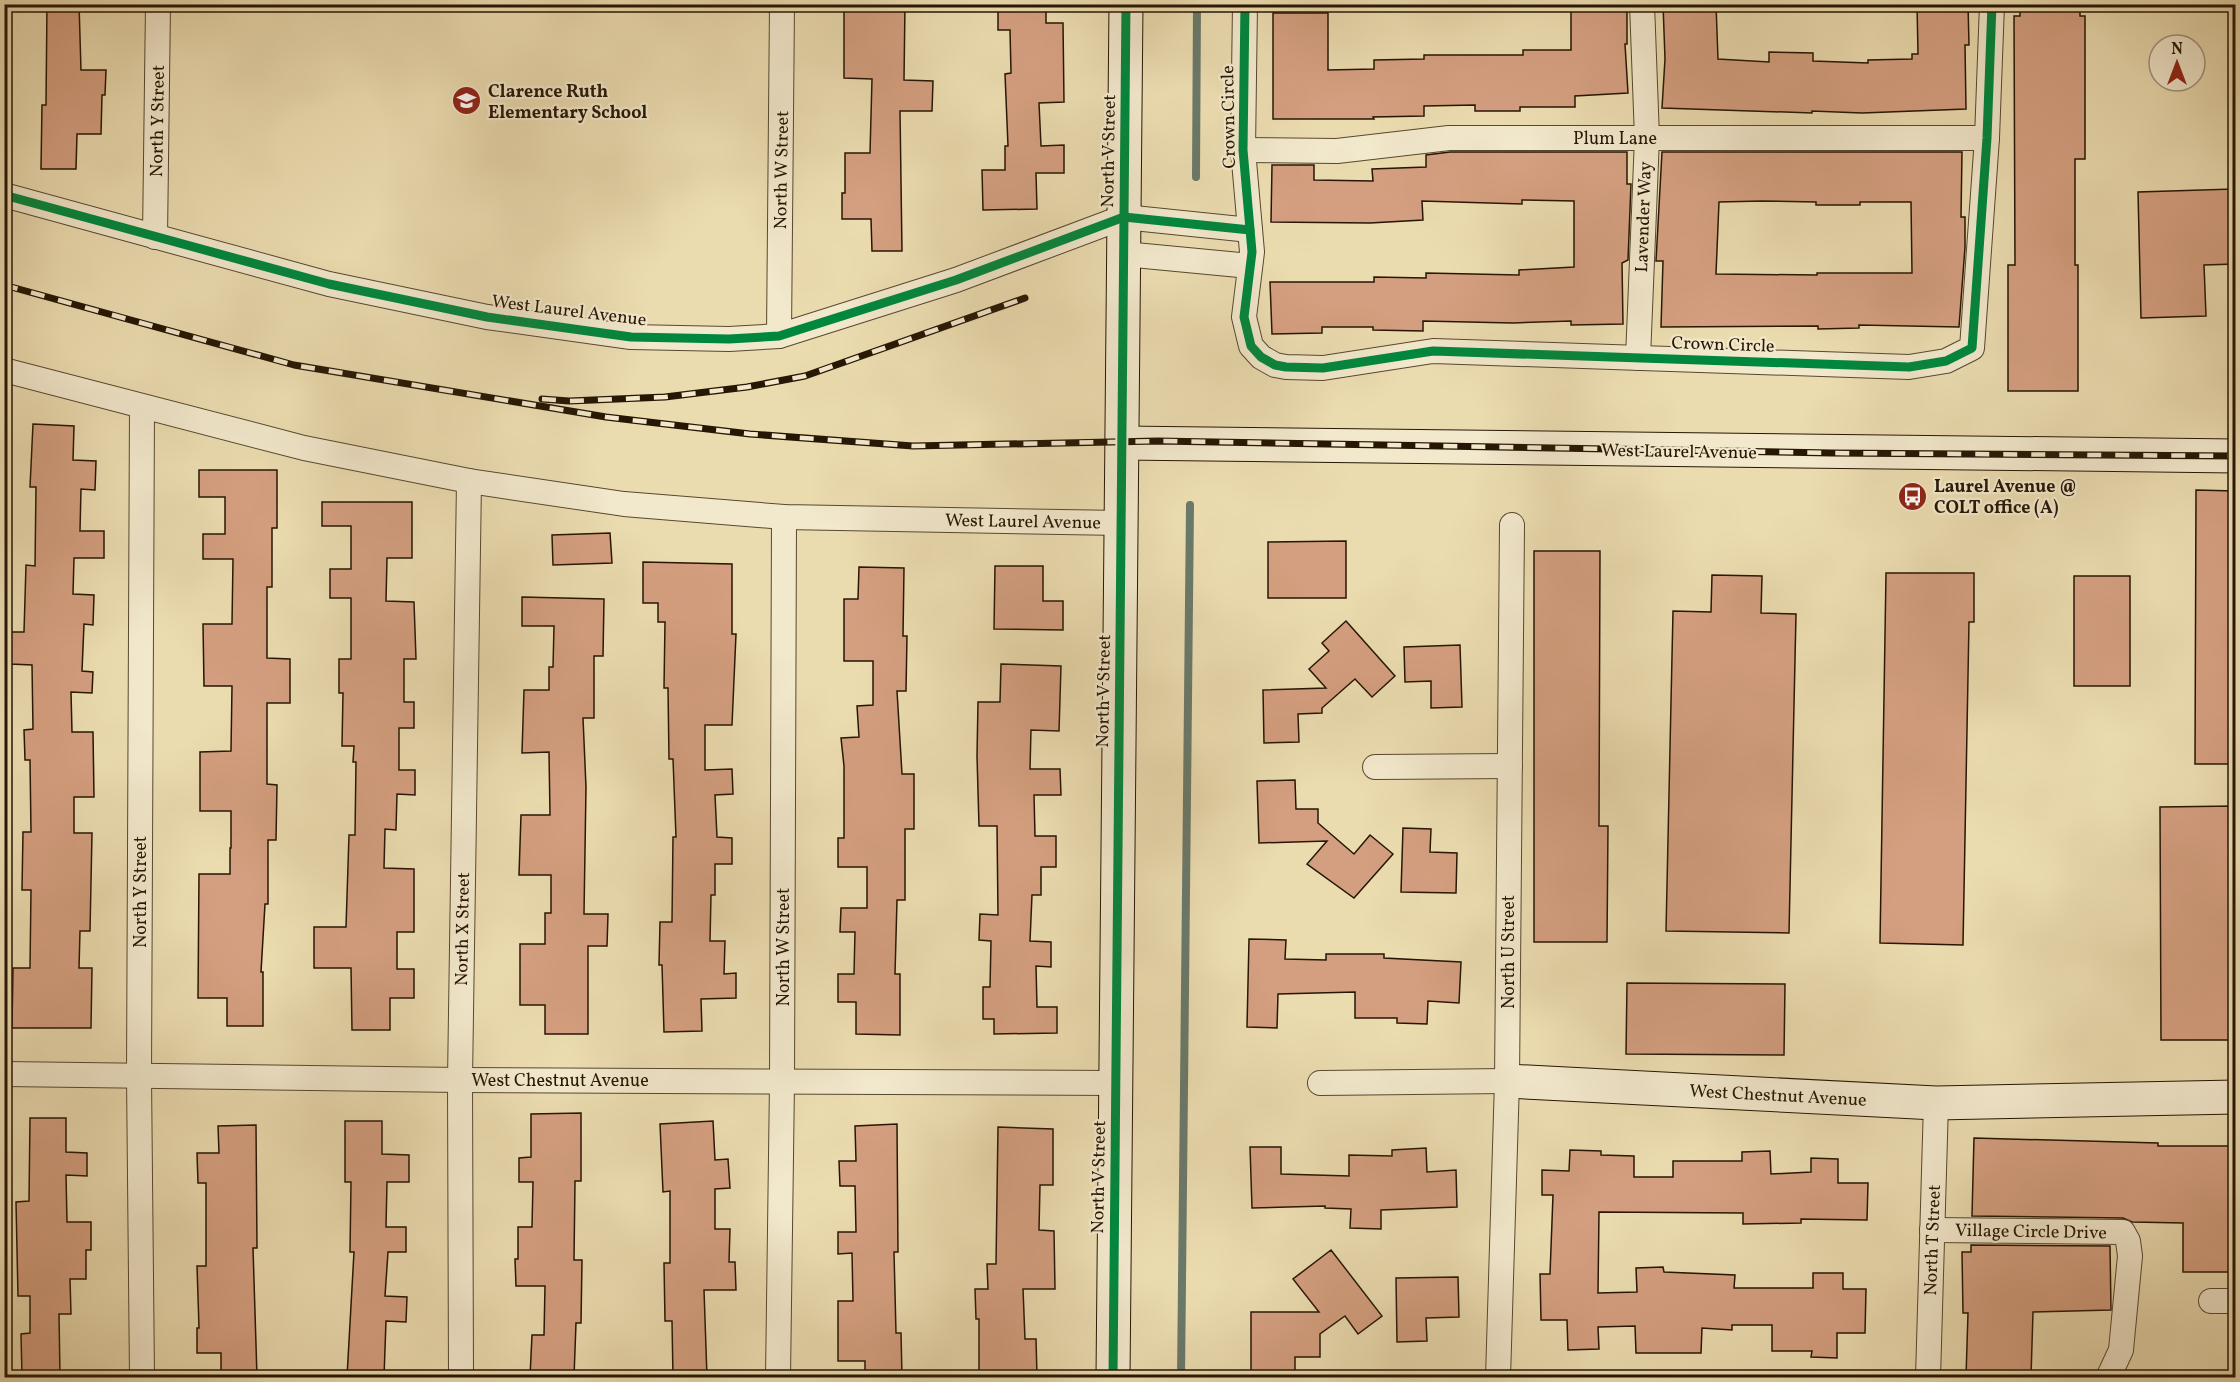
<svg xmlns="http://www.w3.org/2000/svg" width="2240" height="1382" viewBox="0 0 2240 1382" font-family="Vollkorn,serif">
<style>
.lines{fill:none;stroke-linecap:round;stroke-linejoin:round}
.stream{stroke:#6a796a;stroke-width:8}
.building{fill:#d49f80;stroke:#261604;stroke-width:1.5;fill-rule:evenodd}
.street-casing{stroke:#57482f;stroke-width:26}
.secondary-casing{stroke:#261604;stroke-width:35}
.street{stroke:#f2e8cc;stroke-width:24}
.secondary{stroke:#f2e8cc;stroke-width:33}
.rail-casing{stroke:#261604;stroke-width:7}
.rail{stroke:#f2e8cc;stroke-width:4.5;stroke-dasharray:14;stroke-linecap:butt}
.cycleway-casing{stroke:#f2e8cc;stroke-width:13}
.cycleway{stroke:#00873e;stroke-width:9}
.labels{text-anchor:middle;stroke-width:4.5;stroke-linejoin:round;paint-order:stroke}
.poi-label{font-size:18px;font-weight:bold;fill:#261604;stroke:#f2e8cc;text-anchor:start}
.street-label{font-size:18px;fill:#261604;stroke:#f2e8cc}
</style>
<rect width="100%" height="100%" fill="#ebdcb0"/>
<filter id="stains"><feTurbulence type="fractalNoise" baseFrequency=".00333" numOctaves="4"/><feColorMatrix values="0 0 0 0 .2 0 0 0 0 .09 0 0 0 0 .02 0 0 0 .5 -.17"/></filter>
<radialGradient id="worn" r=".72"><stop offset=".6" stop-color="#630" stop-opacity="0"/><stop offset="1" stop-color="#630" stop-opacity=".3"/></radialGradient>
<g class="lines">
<g class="stream">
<polyline points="1196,177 1197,4"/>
<polyline points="1181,1378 1190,505"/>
</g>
</g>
<g class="building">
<polygon points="47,4 79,4 81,70 106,70 105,95 102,95 101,134 77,134 76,169 41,169 42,105 46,105"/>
<polygon points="866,4 905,4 904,80 933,81 932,111 900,111 902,251 872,251 871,219 842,219 842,193 845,193 845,153 870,153 872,79 844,78 844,8 866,8"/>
<polygon points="998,4 1046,4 1046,23 1063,23 1064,102 1039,103 1041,146 1064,145 1064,173 1036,173 1037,209 983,210 982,170 1005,170 1005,146 1008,146 1005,74 1011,73 1010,30 998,30"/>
<polygon points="1571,4 1627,4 1627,44 1625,44 1628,93 1575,96 1575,107 1520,107 1520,111 1475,111 1475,105 1424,106 1424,116 1373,117 1374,119 1273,119 1273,13 1328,13 1328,70 1374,69 1374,60 1424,59 1424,55 1523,55 1523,50 1571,50"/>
<polygon points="1663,4 1716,4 1718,59 1769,62 1769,52 1813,53 1813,61 1868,63 1868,60 1912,59 1912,54 1918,54 1917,4 1968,4 1969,45 1965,45 1966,109 1862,113 1812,111 1812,113 1662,108 1665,59"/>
<polygon points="2020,4 2080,4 2080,16 2085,16 2085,159 2075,159 2075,265 2078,265 2078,391 2008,391 2008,265 2015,265 2014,16 2020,16"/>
<polygon points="1450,152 1627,152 1627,184 1631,184 1628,260 1622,263 1623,324 1571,325 1571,321 1513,323 1423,321 1423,331 1373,330 1373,327 1322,327 1322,333 1272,334 1270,282 1374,282 1374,277 1426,278 1426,273 1519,275 1519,270 1574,267 1574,201 1522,200 1522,204 1422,201 1423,220 1370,223 1271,222 1272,165 1314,165 1314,180 1373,181 1372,169 1426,167 1426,155"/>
<path d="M1662,152H1962L1961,217H1965V247L1959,327L1859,325V328L1818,329V326L1661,327L1663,261H1656ZM1762,201L1816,202V205H1860V202H1911L1912,273H1817V275L1716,274L1719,202Z"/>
<polygon points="2234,189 2235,264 2204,265 2206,316 2141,318 2138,192"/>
<polygon points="33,424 74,426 73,460 96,461 95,490 81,489 80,531 104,531 104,558 74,558 73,594 94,595 93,625 84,624 82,671 93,672 92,693 71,692 72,732 93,732 94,797 74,797 74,833 92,833 90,931 80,931 79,968 92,968 91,1028 12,1028 13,968 30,968 31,890 22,890 23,832 31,832 30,760 25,760 24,730 33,729 32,665 10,664 11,632 24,632 26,565 35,566 36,487 30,487"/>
<polygon points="199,470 277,470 277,528 272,528 272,587 267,587 267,658 290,659 290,703 267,703 267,784 277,785 276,840 268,840 268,904 265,904 261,972 263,972 263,1026 227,1026 227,998 198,998 199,874 230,874 230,848 231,848 231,811 200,811 200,752 231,751 232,686 204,686 203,624 232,624 233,559 203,559 203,534 225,534 225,497 199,497"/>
<polygon points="2196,490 2235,491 2235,764 2195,764"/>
<polygon points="322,502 412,502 412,558 387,558 386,601 414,602 416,659 404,659 404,702 414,702 414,728 399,728 399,770 415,770 415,795 397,794 396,830 385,829 384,868 414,869 414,932 397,932 397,969 414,969 414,998 390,998 390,1030 352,1030 351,968 314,968 314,927 346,927 349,835 355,835 356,762 353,762 354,746 342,746 343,693 339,693 339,659 351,659 351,598 330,598 330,569 351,569 351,526 322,526"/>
<polygon points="610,533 612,563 553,565 552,535"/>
<polygon points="1346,541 1346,598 1268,598 1268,542"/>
<polygon points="1534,551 1600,551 1599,826 1608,826 1607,942 1534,942"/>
<polygon points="643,562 732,564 732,634 736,634 732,725 705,725 705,770 732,769 733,794 715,795 717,837 732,838 732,864 715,864 715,895 711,895 710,941 725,941 724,974 736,973 736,998 701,999 702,1031 664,1032 662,965 659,965 660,922 672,922 673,837 676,837 673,759 669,759 668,688 664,688 665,622 658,622 658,603 643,603"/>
<polygon points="995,566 1043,566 1043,601 1063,601 1063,630 994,629"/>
<polygon points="859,567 904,568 903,636 907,636 906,691 897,691 902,774 914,774 914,829 905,829 905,900 897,900 895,974 900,974 900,1035 856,1034 856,1002 838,1002 838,974 854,974 855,932 840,932 841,908 867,908 867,867 838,867 838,838 844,838 844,766 841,738 859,737 857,706 873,705 873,661 844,661 844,599 858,599"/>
<polygon points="1886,573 1974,573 1974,622 1969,622 1963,945 1880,943"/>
<polygon points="1712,575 1762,576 1761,613 1796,614 1789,933 1666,931 1673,611 1711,612"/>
<rect x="2074" y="576" width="56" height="110"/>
<polygon points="522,597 604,599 603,656 594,656 594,718 583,718 586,787 584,914 608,914 607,946 588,946 588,1034 545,1034 545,1005 520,1005 520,944 545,944 545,913 551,913 551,875 519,875 521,815 550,815 549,752 522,753 524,690 549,690 549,667 553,667 554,626 522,626"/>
<polygon points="1346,621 1395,676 1372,697 1355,679 1322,708 1322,713 1298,714 1299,742 1264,743 1263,690 1326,688 1309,669 1329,651 1322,643"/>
<polygon points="1460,645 1462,707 1431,708 1431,681 1405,682 1404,647"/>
<polygon points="1001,664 1061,666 1059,731 1031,730 1030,769 1060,769 1061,795 1034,795 1035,836 1056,836 1056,867 1041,867 1041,895 1032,895 1030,941 1051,942 1051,967 1036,966 1037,1007 1057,1007 1057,1033 994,1034 994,1019 983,1019 983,987 990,987 991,941 979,940 980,914 998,915 997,826 979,826 977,756 978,702 1000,702"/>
<polygon points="1295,780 1296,809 1318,809 1318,823 1354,854 1370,835 1393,854 1354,898 1307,864 1327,841 1259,843 1257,781"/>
<polygon points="2235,806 2235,1040 2161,1040 2160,807"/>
<polygon points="1403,828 1431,829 1430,852 1457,853 1456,893 1401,892"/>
<polygon points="1249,939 1286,940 1285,959 1326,960 1326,954 1384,954 1384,958 1461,962 1459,1003 1428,1001 1427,1024 1397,1023 1397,1018 1355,1018 1355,992 1278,994 1277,1028 1247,1027"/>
<polygon points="1627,983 1785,984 1784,1055 1626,1054"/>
<polygon points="581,1113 581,1181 575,1181 574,1260 582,1260 581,1323 576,1323 574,1377 530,1377 532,1335 544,1335 545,1286 516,1286 515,1259 518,1259 518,1227 532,1227 533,1182 519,1182 519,1158 531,1157 531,1114"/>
<polygon points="30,1118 66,1118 66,1152 87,1153 87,1176 66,1175 67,1222 91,1222 91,1250 86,1250 86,1279 70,1279 71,1314 59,1314 60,1377 22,1377 21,1334 30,1333 30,1296 18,1296 16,1202 29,1201"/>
<polygon points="345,1121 382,1121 382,1154 409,1155 409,1182 387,1182 386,1227 406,1227 406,1252 388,1252 385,1296 407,1297 406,1322 386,1321 384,1377 347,1377 354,1252 350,1252 351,1182 345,1182"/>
<polygon points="713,1121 715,1160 728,1159 730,1188 715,1189 715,1229 730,1229 729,1262 735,1262 736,1290 704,1290 707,1377 673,1377 672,1321 665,1321 664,1263 670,1263 670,1191 663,1192 660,1124"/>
<polygon points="897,1124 898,1252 894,1252 896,1333 901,1333 902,1377 865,1377 865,1361 838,1361 838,1301 853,1301 852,1253 838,1254 838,1232 856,1232 855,1186 840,1186 839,1161 856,1161 855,1126"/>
<polygon points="256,1125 257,1248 253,1248 257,1377 221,1377 221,1353 197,1353 197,1328 199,1328 197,1266 206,1266 206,1183 198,1183 197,1153 219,1153 218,1126"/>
<polygon points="998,1127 1053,1129 1053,1185 1040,1185 1039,1230 1054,1231 1055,1289 1023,1289 1025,1339 1036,1339 1037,1377 979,1377 979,1319 976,1319 975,1289 988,1289 987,1264 996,1264"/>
<polygon points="1974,1138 2158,1143 2158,1146 2235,1146 2235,1272 2183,1272 2183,1223 2132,1222 2123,1218 1972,1216"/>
<polygon points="1250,1147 1281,1147 1281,1174 1349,1176 1349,1155 1392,1156 1392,1150 1426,1148 1427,1172 1456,1170 1457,1207 1381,1210 1381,1229 1350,1228 1351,1209 1325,1208 1325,1206 1252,1208"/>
<polygon points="1570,1150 1601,1151 1601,1155 1634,1156 1634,1177 1673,1177 1673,1161 1742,1161 1742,1152 1770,1151 1771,1174 1811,1172 1811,1158 1838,1159 1838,1183 1868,1183 1867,1220 1801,1219 1801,1223 1743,1224 1743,1213 1599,1212 1598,1293 1637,1292 1636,1268 1663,1267 1664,1272 1735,1275 1734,1288 1813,1288 1813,1273 1843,1273 1843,1289 1866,1289 1865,1333 1837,1333 1837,1358 1811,1357 1812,1351 1772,1351 1772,1325 1732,1325 1732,1330 1702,1328 1701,1353 1636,1353 1635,1326 1598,1327 1599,1349 1568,1350 1567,1320 1541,1320 1540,1274 1550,1274 1553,1195 1542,1195 1542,1170 1569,1171"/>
<polygon points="1971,1245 2110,1246 2111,1310 2033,1312 2031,1377 1966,1377 1968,1313 1963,1313 1962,1252 1971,1252"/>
<polygon points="1331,1250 1382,1316 1358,1334 1345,1316 1320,1334 1320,1357 1295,1357 1295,1377 1251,1377 1251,1312 1319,1312 1293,1279"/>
<polygon points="1458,1277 1459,1317 1426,1318 1427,1341 1397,1342 1396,1278"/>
</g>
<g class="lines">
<defs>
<g id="street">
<polyline points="1245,4 1243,150 1252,252 1244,317 1251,346 1261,357 1275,365 1286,367 1323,368 1433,351 1909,367 1946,361 1972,348 1987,138 1992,4"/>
<polyline points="1243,150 1337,151 1449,138 1987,138"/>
<polyline points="4,195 329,284 487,317 631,337 729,339 779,336 956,280 1124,217 1250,230"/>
<polyline points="155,237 158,4"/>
<polyline points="1124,254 1250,266"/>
<polyline points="779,336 782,4"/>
<polyline points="1638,358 1647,138 1642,4"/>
<polyline points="4,370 304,448 469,481 624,504 784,517 1121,523"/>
<polyline points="142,407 139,1076 142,1378"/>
<polyline points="1375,767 1510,766"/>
<polyline points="4,1074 460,1080 1116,1083"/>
<polyline points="1320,1083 1507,1081"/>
<polyline points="1932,1230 2123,1232 2128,1241 2130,1256 2121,1350 2108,1378"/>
<polyline points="2211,1301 2236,1301"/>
<polyline points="461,1378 460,1080 469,481"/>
<polyline points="778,1378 782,1082 784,517"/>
<polyline points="1498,1378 1507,1081 1512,525"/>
<polyline points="1928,1378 1936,1103"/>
</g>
<g id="secondary">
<polyline points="1122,443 2236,456"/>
<polyline points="1507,1081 1936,1103 2236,1097"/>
<polyline points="1113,1378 1126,4"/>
</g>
</defs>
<use href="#street" class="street-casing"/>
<use href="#secondary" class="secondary-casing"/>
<use href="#street" class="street"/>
<use href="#secondary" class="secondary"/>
<defs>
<g id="rail">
<polyline points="4,285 294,365 606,417 750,434 913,446 1158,441 1831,453 2236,456"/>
<polyline points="542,399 569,401 665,397 747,387 805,376 1025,298"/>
</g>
</defs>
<use href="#rail" class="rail-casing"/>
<use href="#rail" class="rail"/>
<defs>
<g id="cycleway">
<polyline points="1245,4 1243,150 1252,252 1244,317 1251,346 1261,357 1275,365 1286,367 1323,368 1433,351 1909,367 1946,361 1972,348 1987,138 1992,4"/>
<polyline points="4,195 329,284 487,317 631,337 729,339 779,336 956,280 1124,217 1250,230"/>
<polyline points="1113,1378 1126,4"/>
</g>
</defs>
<use href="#cycleway" class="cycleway-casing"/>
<use href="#cycleway" class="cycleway"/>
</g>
<defs>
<symbol id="school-disc" viewBox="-11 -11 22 22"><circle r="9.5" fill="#8f2418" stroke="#f2e8cc"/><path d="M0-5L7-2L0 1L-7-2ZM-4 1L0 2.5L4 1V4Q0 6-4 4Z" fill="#fff"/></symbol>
<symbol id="bus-disc" viewBox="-11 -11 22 22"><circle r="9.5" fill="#8f2418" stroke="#f2e8cc"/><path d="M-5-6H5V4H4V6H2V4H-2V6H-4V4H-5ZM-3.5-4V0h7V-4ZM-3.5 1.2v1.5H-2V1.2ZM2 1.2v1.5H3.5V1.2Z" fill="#fff"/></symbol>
</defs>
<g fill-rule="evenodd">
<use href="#school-disc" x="450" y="84" width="33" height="33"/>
<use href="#bus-disc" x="1896" y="480" width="33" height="33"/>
</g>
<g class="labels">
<g class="poi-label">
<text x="488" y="97">Clarence Ruth<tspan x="488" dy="21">Elementary School</tspan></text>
<text x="1934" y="492">Laurel Avenue @<tspan x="1934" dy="21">COLT office (A)</tspan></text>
</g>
<g class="street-label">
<text transform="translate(1228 117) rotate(-91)" y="6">Crown Circle</text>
<text transform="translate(157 121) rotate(-89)" y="6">North Y Street</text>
<text x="1615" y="144">Plum Lane</text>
<text transform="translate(1108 151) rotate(-89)" y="6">North V Street</text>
<text transform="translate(781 170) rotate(-89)" y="6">North W Street</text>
<text transform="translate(1643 217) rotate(-88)" y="6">Lavender Way</text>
<text transform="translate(569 310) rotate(7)" y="6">West Laurel Avenue</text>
<text transform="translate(1723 344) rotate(2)" y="6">Crown Circle</text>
<text transform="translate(1679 451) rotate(1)" y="6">West Laurel Avenue</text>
<text transform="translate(1023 521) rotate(1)" y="6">West Laurel Avenue</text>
<text transform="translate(1103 691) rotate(-89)" y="6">North V Street</text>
<text transform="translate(140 892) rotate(-90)" y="6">North Y Street</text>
<text transform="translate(462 929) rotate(-89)" y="6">North X Street</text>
<text transform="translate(783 947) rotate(-90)" y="6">North W Street</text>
<text transform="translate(1508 952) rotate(-90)" y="6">North U Street</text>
<text x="560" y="1086">West Chestnut Avenue</text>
<text transform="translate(1778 1095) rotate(3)" y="6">West Chestnut Avenue</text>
<text transform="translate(1098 1177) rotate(-89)" y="6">North V Street</text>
<text transform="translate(2031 1231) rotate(1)" y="6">Village Circle Drive</text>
<text transform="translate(1932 1240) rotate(-88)" y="6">North T Street</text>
</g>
</g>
<rect width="2240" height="1382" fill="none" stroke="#ebdcb0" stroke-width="24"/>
<rect x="6" y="6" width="2228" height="1370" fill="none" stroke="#261604" stroke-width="3"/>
<rect x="12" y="12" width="2216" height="1358" fill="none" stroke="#261604" stroke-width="1.5"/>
<g transform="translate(2177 63)"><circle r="28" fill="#f2e8cc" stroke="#a0947c" stroke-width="1.5"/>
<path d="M0-4.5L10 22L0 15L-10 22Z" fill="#8f2418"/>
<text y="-9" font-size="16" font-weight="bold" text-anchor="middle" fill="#261604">N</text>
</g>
<rect width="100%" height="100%" filter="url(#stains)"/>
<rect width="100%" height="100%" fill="url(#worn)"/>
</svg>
